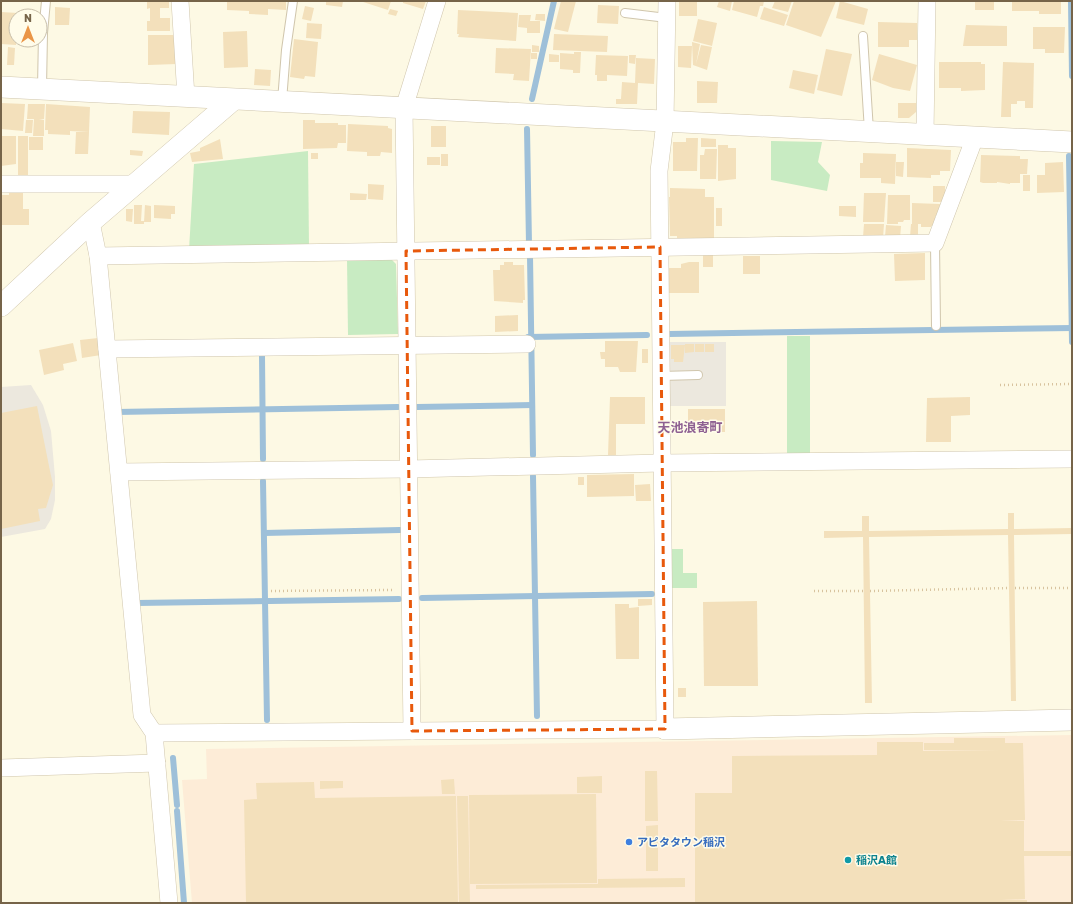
<svg xmlns="http://www.w3.org/2000/svg" width="1073" height="904" viewBox="0 0 1073 904" font-family="Rubik,'Noto Sans JP',sans-serif">
<style>
.commercial{fill:#fdecd7}
.industrial{fill:#ece8de}
.green{fill:#c8ebc2}
.lines{fill:none;stroke-linecap:round;stroke-linejoin:round}
.stream{stroke:#9ec0d9;stroke-width:6}
.building{fill:#f3e0bb}
.service-casing{stroke:#d0c6ad;stroke-width:10}
.minor-casing{stroke:#d0c6ad;stroke-width:18}
.tertiary-casing{stroke:#d0c6ad;stroke-width:22}
.path{stroke:#d8c39e;stroke-width:2.5;stroke-dasharray:1 3;stroke-linecap:butt}
.service{stroke:#fff;stroke-width:8}
.minor{stroke:#fff;stroke-width:17}
.tertiary{stroke:#fff;stroke-width:21}
.marked{fill:none;stroke:#e8590c;stroke-width:3;stroke-dasharray:8 5;stroke-linejoin:round}
.shop-dot{fill:#3f7fe0;stroke:#fffcea;stroke-width:1.5}
.culture-dot{fill:#0f9aa8;stroke:#fffcea;stroke-width:1.5}
.labels{text-anchor:middle;stroke-width:3;stroke-linejoin:round;paint-order:stroke}
.shop-label{font-size:11px;font-weight:bold;fill:#366cbe;stroke:#fffcea;text-anchor:start}
.culture-label{font-size:11px;font-weight:bold;fill:#0d838f;stroke:#fffcea;text-anchor:start}
.quarter-label{font-size:13px;font-weight:bold;fill:#8e6092;stroke:#fffcea}
</style>
<rect width="100%" height="100%" fill="#fdf9e4"/>
<polygon class="commercial" points="1072,735 1072,903 192,903 182,780 207,779 206,749"/>
<g class="industrial">
<rect x="668" y="342" width="58" height="64"/>
<polygon points="31,385 43,405 51,431 55,477 55,500 51,519 45,529 1,537 1,387"/>
</g>
<g class="green">
<polygon points="771,141 822,142 818,162 830,175 827,191 771,180"/>
<polygon points="308,151 309,248 189,250 194,164"/>
<polygon points="390,258 396,264 398,334 348,335 347,259"/>
<rect x="787" y="336" width="23" height="118"/>
<polygon points="670,549 683,549 683,573 697,573 697,588 671,588"/>
</g>
<g class="lines">
<g class="stream">
<polyline points="1071,1 1072,76"/>
<polyline points="532,99 554,1"/>
<polyline points="527,129 529,244"/>
<polyline points="1069,156 1072,342"/>
<polyline points="530,256 533,455"/>
<polyline points="669,334 1072,328"/>
<polyline points="528,337 647,335"/>
<polyline points="262,356 263,459"/>
<polyline points="417,407 532,405"/>
<polyline points="117,412 398,407"/>
<polyline points="533,476 537,716"/>
<polyline points="263,481 267,720"/>
<polyline points="264,533 400,530"/>
<polyline points="422,598 652,594"/>
<polyline points="137,603 399,599"/>
<polyline points="173,758 177,805"/>
<polyline points="177,811 184,903"/>
</g>
</g>
<g class="building">
<polygon points="147,1 169,1 169,8 160,8 160,18 170,18 170,31 147,31 147,21 150,21 150,8 147,9"/>
<polygon points="227,1 286,1 286,10 268,9 268,15 249,14 249,11 227,10"/>
<polygon points="326,1 343,1 342,7 326,5"/>
<polygon points="360,1 391,1 388,10"/>
<polygon points="403,1 426,1 423,9 403,3"/>
<polygon points="561,1 576,1 568,32 554,29"/>
<rect x="679" y="1" width="18" height="15"/>
<polygon points="719,1 732,1 730,11 717,7"/>
<polygon points="734,1 764,1 763,6 760,6 757,17 732,10"/>
<polygon points="775,1 792,1 788,12 772,8"/>
<polygon points="794,1 836,1 821,37 786,25"/>
<polygon points="840,1 868,9 864,25 836,18"/>
<rect x="975" y="1" width="19" height="9"/>
<polygon points="1012,1 1061,1 1061,14 1039,14 1039,11 1012,11"/>
<polygon points="598,5 619,6 618,24 597,23"/>
<polygon points="305,6 314,8 311,21 302,19"/>
<polygon points="55,7 70,8 69,25 55,25"/>
<polygon points="764,7 788,15 784,26 760,19"/>
<polygon points="390,9 398,11 396,16 388,14"/>
<polygon points="458,10 518,13 516,41 458,37 459,34 457,34"/>
<polygon points="1,12 18,13 16,16 16,45 1,44"/>
<polygon points="536,14 545,14 545,21 535,20"/>
<polygon points="519,15 531,15 530,21 540,21 540,33 527,33 527,28 518,27"/>
<polygon points="698,19 717,23 712,46 693,41"/>
<polygon points="878,22 917,23 917,40 909,40 909,47 878,47"/>
<polygon points="307,23 322,24 321,39 306,38"/>
<polygon points="966,25 1007,26 1007,46 963,46"/>
<polygon points="1033,27 1065,27 1064,53 1045,53 1045,49 1033,49"/>
<polygon points="247,31 248,67 224,68 223,32"/>
<polygon points="554,34 608,36 607,52 553,50"/>
<polygon points="148,35 177,35 177,64 148,65"/>
<polygon points="294,39 318,42 315,77 305,76 304,79 290,77"/>
<polygon points="692,42 700,44 696,64 701,45 712,47 707,70 693,65"/>
<polygon points="532,45 539,46 539,52 532,52"/>
<polygon points="678,46 692,46 691,68 678,67"/>
<polygon points="8,47 15,48 14,65 7,65"/>
<polygon points="496,48 531,49 529,81 513,80 514,74 495,73"/>
<polygon points="826,49 852,54 842,96 817,90"/>
<polygon points="574,52 581,52 580,73 573,73 573,70 560,69 560,53 574,54"/>
<rect x="531" y="53" width="6" height="6"/>
<polygon points="549,54 559,55 559,62 549,62"/>
<polygon points="879,54 917,65 910,91 893,88 872,80"/>
<polygon points="596,55 628,56 627,76 607,75 607,81 597,81 597,75 595,75"/>
<polygon points="629,55 636,55 635,64 629,63"/>
<polygon points="636,58 655,59 654,84 638,83 637,104 616,104 616,99 621,99 622,82 635,83"/>
<polygon points="939,62 981,62 981,64 985,64 985,90 961,91 961,88 939,88"/>
<polygon points="1003,62 1034,63 1033,108 1025,108 1025,101 1017,101 1017,104 1011,104 1011,117 1001,117"/>
<polygon points="255,69 271,70 270,86 254,85"/>
<polygon points="793,70 818,75 814,94 789,88"/>
<polygon points="697,81 718,82 717,103 697,103"/>
<polygon points="1,103 25,104 23,131 1,129"/>
<polygon points="898,103 916,103 916,112 909,118 898,118"/>
<polygon points="28,104 45,104 44,119 39,120 44,120 44,136 33,136 34,119 27,119"/>
<polygon points="46,104 90,107 89,132 70,131 70,135 48,134 48,130 45,130"/>
<polygon points="133,111 170,112 169,135 132,133"/>
<polygon points="26,120 33,120 32,133 25,133"/>
<polygon points="303,120 315,120 315,123 338,123 338,125 346,125 346,143 338,143 337,148 303,149"/>
<polygon points="348,124 388,126 388,128 392,129 392,153 381,152 380,156 367,156 367,152 347,151"/>
<rect x="431" y="126" width="15" height="21"/>
<polygon points="76,132 89,132 88,154 75,154"/>
<polygon points="1,136 16,136 16,164 1,166"/>
<rect x="18" y="136" width="10" height="40"/>
<rect x="29" y="137" width="14" height="13"/>
<polygon points="686,138 698,138 697,171 673,171 673,142 686,142"/>
<polygon points="701,138 716,139 716,147 701,147"/>
<polygon points="220,139 223,159 192,162 190,153 200,151 200,148"/>
<polygon points="718,145 728,145 728,148 736,148 736,179 718,181"/>
<polygon points="907,148 951,150 950,171 940,171 940,175 931,175 931,178 907,177"/>
<polygon points="705,149 717,149 716,179 700,179 700,155 704,155"/>
<polygon points="130,150 143,151 142,156 130,155"/>
<rect x="311" y="153" width="7" height="6"/>
<polygon points="863,153 896,154 895,184 881,183 881,178 860,178 860,163 863,163"/>
<rect x="441" y="154" width="7" height="12"/>
<polygon points="981,155 1020,156 1020,159 1028,159 1027,174 1020,174 1020,183 1010,183 1010,184 997,182 997,183 983,183 980,182"/>
<rect x="427" y="157" width="13" height="8"/>
<polygon points="896,162 904,162 903,177 896,176"/>
<polygon points="1063,162 1064,192 1037,193 1037,175 1045,175 1045,163"/>
<rect x="1023" y="175" width="7" height="16"/>
<polygon points="368,184 384,185 383,200 368,199"/>
<rect x="933" y="186" width="12" height="16"/>
<polygon points="670,188 705,189 705,197 714,197 714,239 677,239 677,236 670,236 669,197 680,197 670,197"/>
<polygon points="9,191 23,191 23,209 29,209 29,225 1,225 1,195 9,195"/>
<polygon points="350,193 367,194 366,200 350,200"/>
<polygon points="864,193 886,193 884,222 863,222"/>
<polygon points="888,195 910,195 910,220 904,220 903,222 898,222 898,224 887,224"/>
<polygon points="912,203 940,204 938,216 935,216 935,226 931,226 931,227 921,227 921,224 912,224"/>
<polygon points="134,205 142,205 141,221 144,221 144,224 134,224"/>
<polygon points="145,205 151,206 151,222 144,222"/>
<polygon points="154,205 175,206 175,214 171,214 171,219 154,218"/>
<polygon points="839,206 856,206 856,217 839,216"/>
<rect x="716" y="208" width="6" height="18"/>
<polygon points="126,209 133,209 132,222 126,221"/>
<polygon points="864,224 884,224 883,238 863,237"/>
<polygon points="911,224 918,224 918,237 910,237"/>
<polygon points="886,225 901,226 900,238 885,237"/>
<polygon points="925,253 925,280 895,281 894,254"/>
<rect x="703" y="255" width="10" height="12"/>
<rect x="743" y="256" width="17" height="18"/>
<polygon points="504,262 513,262 513,265 524,265 525,300 523,300 523,303 494,301 493,270 500,270 500,265 504,265"/>
<polygon points="689,262 699,262 699,293 669,293 669,268 681,268 681,264"/>
<polygon points="518,315 518,331 495,332 495,316"/>
<polygon points="98,338 101,355 82,358 80,340"/>
<polygon points="605,341 638,341 636,372 620,372 618,367 605,367 605,359 601,359 600,352 605,352"/>
<polygon points="73,343 77,361 63,364 64,370 44,375 39,350"/>
<polygon points="685,344 694,344 694,352 685,353"/>
<rect x="695" y="344" width="9" height="8"/>
<rect x="705" y="344" width="9" height="8"/>
<polygon points="671,345 685,345 683,362 674,362 674,359 671,359"/>
<rect x="642" y="349" width="6" height="14"/>
<polygon points="610,397 645,397 645,424 616,424 616,455 608,455"/>
<polygon points="970,397 970,415 951,416 951,442 926,442 927,398"/>
<polygon points="37,406 50,471 31,474 50,471 53,485 46,508 38,509 40,521 1,529 1,413"/>
<rect x="688" y="409" width="37" height="23"/>
<polygon points="634,474 634,496 587,497 587,475"/>
<rect x="578" y="477" width="6" height="8"/>
<polygon points="650,484 651,501 636,501 635,485"/>
<polygon points="1008,513 1014,513 1014,529 1072,528 1072,534 1014,535 1016,701 1011,701 1008,535 869,537 872,703 865,703 863,537 824,538 824,531 862,531 862,516 869,516 869,531 1008,529"/>
<polygon points="638,599 652,599 652,605 638,606"/>
<polygon points="757,601 758,686 704,686 703,602"/>
<polygon points="615,604 629,604 629,608 639,607 639,659 616,659"/>
<rect x="678" y="688" width="8" height="9"/>
<polygon points="954,738 1005,738 1005,743 1023,743 1025,820 1000,821 1024,821 1024,851 1072,851 1072,856 1024,856 1025,899 1001,900 1027,900 1027,903 695,903 695,793 732,793 732,756 877,755 877,742 923,742 923,751 1000,750 924,750 924,743 954,743"/>
<polygon points="645,771 657,771 658,821 645,821"/>
<polygon points="602,776 602,793 577,793 577,777"/>
<polygon points="454,779 455,794 442,794 441,780"/>
<polygon points="320,781 343,781 343,788 320,789"/>
<polygon points="314,782 315,798 456,796 458,903 246,903 244,800 257,799 256,783"/>
<polygon points="596,794 597,883 470,884 469,795"/>
<polygon points="457,796 468,796 470,903 459,903"/>
<polygon points="658,825 658,871 646,871 646,826"/>
<polygon points="685,878 685,887 476,889 476,885 598,884 598,879"/>
</g>
<g class="lines">
<defs>
<g id="service">
<polyline points="625,13 667,18"/>
<polyline points="863,36 869,131"/>
<polyline points="42,88 43,33 46,1"/>
<polyline points="282,101 286,50 293,1"/>
<polyline points="935,243 936,326"/>
<polyline points="661,376 698,375"/>
</g>
<g id="minor">
<polyline points="180,1 186,97"/>
<polyline points="925,134 927,1"/>
<polyline points="1,184 135,184"/>
<polyline points="91,222 98,256 142,715 154,733 169,903"/>
<polyline points="98,256 935,243 975,137"/>
<polyline points="107,349 527,344"/>
<polyline points="119,472 409,469 662,463 1072,459"/>
<polyline points="412,731 404,108 437,1"/>
<polyline points="154,733 665,729 659,171 665,122 667,1"/>
<polyline points="1,768 157,763"/>
</g>
<g id="tertiary">
<polyline points="1,87 1072,142"/>
<polyline points="1,306 91,222 233,100"/>
<polyline points="665,729 1072,720"/>
</g>
</defs>
<use href="#service" class="service-casing"/>
<use href="#minor" class="minor-casing"/>
<use href="#tertiary" class="tertiary-casing"/>
<g class="path">
<polyline points="1000,385 1072,384"/>
<polyline points="1015,588 1072,588"/>
<polyline points="271,591 392,590"/>
<polyline points="814,591 863,591"/>
<polyline points="870,591 1009,588"/>
</g>
<use href="#service" class="service"/>
<use href="#minor" class="minor"/>
<use href="#tertiary" class="tertiary"/>
</g>
<path class="marked" d="M660,247L665,729L412,731L406,251Z"/>
<circle class="shop-dot" cx="629" cy="842" r="4"/>
<circle class="culture-dot" cx="848" cy="860" r="4"/>
<g class="labels">
<g class="shop-label">
<text x="637" y="846">アピタタウン稲沢</text>
</g>
<g class="culture-label">
<text x="856" y="864">稲沢A館</text>
</g>
<g class="quarter-label">
<text x="690" y="432">天池浪寄町</text>
</g>
</g>
<rect width="1073" height="904" fill="none" stroke="#766449" stroke-width="4"/>
<g transform="translate(28 28)"><circle r="19" fill="#fffcea" stroke="#c8bfaa"/>
<path d="M0-3L7 15L0 10L-7 15Z" fill="#ea9546"/>
<text y="-6" font-size="11" font-weight="bold" text-anchor="middle" fill="#766449">N</text>
</g>
</svg>
